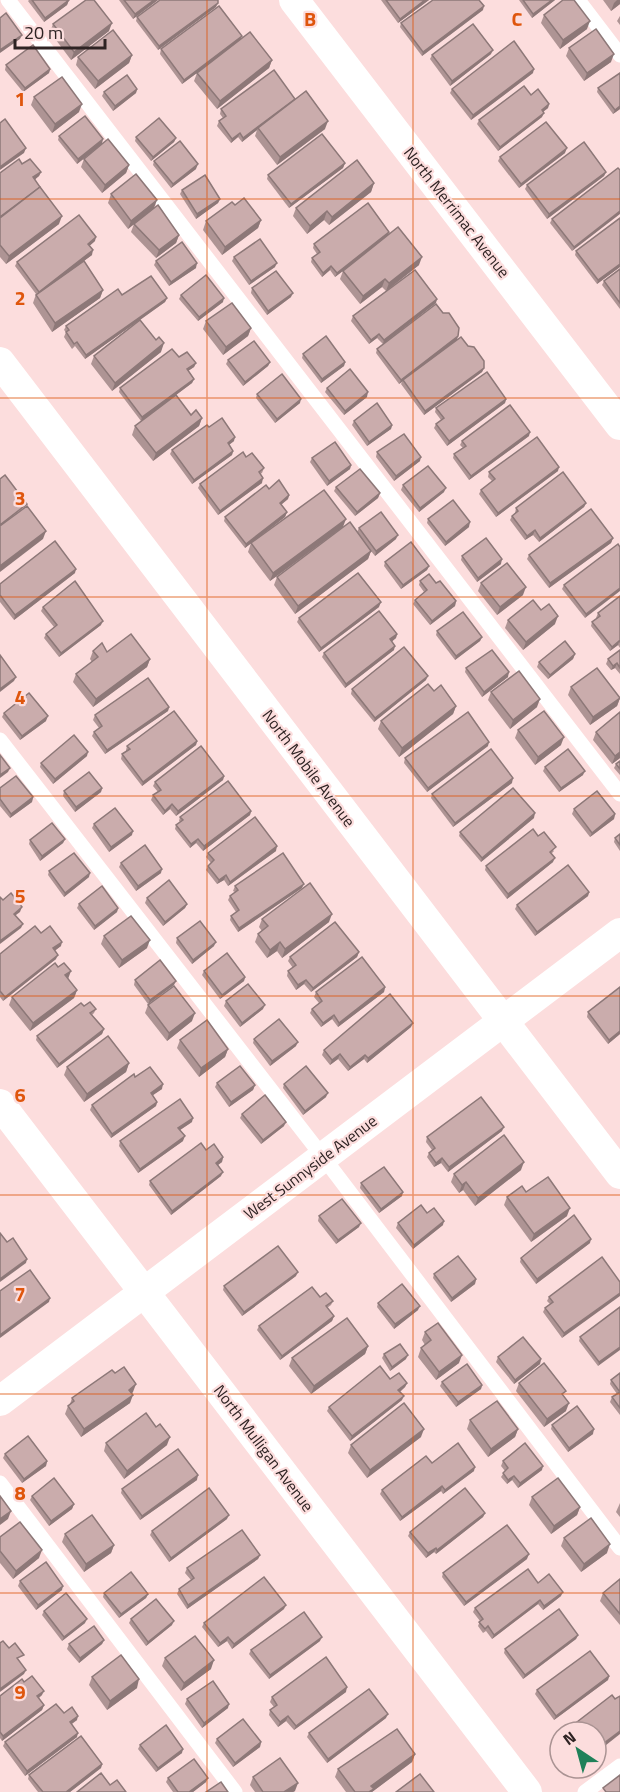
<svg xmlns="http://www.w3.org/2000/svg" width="620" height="1792" viewBox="0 0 620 1792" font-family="'Titillium Web',sans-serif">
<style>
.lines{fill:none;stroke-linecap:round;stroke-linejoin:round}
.service{stroke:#fff;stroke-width:15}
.minor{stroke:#fff;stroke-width:30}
.wall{fill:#ae9494}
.shaded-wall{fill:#8d7878}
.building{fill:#caacac;stroke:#8d7878;stroke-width:1.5}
.grid{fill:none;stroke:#df560d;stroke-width:1.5;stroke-opacity:0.55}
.labels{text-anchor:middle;stroke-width:4.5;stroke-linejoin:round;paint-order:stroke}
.street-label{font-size:16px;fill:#2e2323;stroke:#fcdddd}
.grid-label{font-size:20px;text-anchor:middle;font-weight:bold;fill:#df560d;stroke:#fcdddd;stroke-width:4.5;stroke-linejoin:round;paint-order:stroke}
</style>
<rect width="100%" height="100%" fill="#fcdddd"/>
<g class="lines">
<g class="service">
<polyline points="8,0 620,794"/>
<polyline points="578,0 620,55"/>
<polyline points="0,740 323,1157 620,1548"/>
<polyline points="0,1483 235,1792"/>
<polyline points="585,1792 620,1766"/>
</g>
<g class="minor">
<polyline points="294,0 620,425"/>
<polyline points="0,362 620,1174"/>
<polyline points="0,1104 527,1792"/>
<polyline points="0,1401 620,933"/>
</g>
</g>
<g class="wall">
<polygon points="29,0 69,0 67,5 44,22 28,1"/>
<polygon points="119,0 158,0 133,19"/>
<polygon points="381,0 429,0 398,23"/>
<polygon points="519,0 555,0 532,18"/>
<polygon points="603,0 620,0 620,4 611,11"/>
<polygon points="216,7 158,50 136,21 137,17"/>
<polygon points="483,10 422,56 400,27 401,23"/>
<polygon points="544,15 587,29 560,49 541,23"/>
<polygon points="620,16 620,25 617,21"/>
<polygon points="53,24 109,31 71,60 50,32"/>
<polygon points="241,40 272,60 269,68 217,109 194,81 197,73 182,84 160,54 161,49"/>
<polygon points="569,48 611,62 584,81 566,56"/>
<polygon points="491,54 450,86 430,59 432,55"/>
<polygon points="132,55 129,63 95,89 76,65 78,57"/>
<polygon points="6,65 50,69 49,73 23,92 5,70"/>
<polygon points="533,73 471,120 450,93 452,89"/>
<polygon points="598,88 620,109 613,114 597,92"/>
<polygon points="137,89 136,93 113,111 102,96 104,92"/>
<polygon points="531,95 549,104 548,108 543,112 542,117 498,151 477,124 479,120"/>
<polygon points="34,97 79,112 52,133 31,105"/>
<polygon points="294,100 325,129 277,165 255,136 257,130 242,142 238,137 231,143 217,126 219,121 223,118 220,114 221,109"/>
<polygon points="59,136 102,144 77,164 58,140"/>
<polygon points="136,137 176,138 174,142 151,161 135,141"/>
<polygon points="565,153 519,188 498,161 500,157"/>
<polygon points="84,159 129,165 126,173 102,193 81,167"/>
<polygon points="154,161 196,169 171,188 153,165"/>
<polygon points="345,163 343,168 289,208 267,179 268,175"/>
<polygon points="22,164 41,172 39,176 35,179 59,224 6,264 0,257 0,173"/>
<polygon points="618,168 572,251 550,223 552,219"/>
<polygon points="606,172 604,176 547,219 525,189 527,185"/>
<polygon points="374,183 371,192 329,225 324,220 307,234 293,216 296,208"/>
<polygon points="182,190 220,199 218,203 196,219 180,194"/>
<polygon points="111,194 154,208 128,229 108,203"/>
<polygon points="235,205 261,220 258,228 222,255 203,230 206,221"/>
<polygon points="134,224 179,235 176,243 156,258 131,232"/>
<polygon points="388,235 419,265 388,290 436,303 383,344 377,338 369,344 351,321 353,316 386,291 382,287 360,304 340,279 343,271 335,277 330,270 322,277 311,262 312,258 317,254 313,248 314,244"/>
<polygon points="95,241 89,246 92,255 75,267 103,290 100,298 52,332 33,303 36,294 15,266 17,262"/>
<polygon points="576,251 620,267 597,284 575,255"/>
<polygon points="234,257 275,267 249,285 232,261"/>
<polygon points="156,261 196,268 169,286 154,265"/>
<polygon points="620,269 620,309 602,285 604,281"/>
<polygon points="252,288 291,297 267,315 251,293"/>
<polygon points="122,295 167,298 165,302 140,320 161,352 112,391 91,364 94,356 139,320 85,359 75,346 72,349 64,337 66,332 64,330 66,326"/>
<polygon points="181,295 223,302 198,321 179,299"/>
<polygon points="206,321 251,328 248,336 223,355 203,329"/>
<polygon points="457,340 438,354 484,368 482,372 424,415 401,384 402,382 399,384 376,353 377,349"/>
<polygon points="303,354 345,362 344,366 321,383 302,358"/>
<polygon points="179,357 196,363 194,367 188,371 194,379 192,383 176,395 191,415 202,418 199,426 153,461 132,435 135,426 163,405 141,421 119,392 120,388"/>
<polygon points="228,360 270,362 268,366 243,386 226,364"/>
<polygon points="327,388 367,397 344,415 325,392"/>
<polygon points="257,394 300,403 275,423 256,398"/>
<polygon points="506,399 505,403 447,446 434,428 436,424 441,420 435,412 436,408"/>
<polygon points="354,421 392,425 391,429 367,446 352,425"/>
<polygon points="209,427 234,441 229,445 233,451 232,455 192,484 170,454 172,450"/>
<polygon points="529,436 469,480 453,458 454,454 463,448 460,445 462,441"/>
<polygon points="377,452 420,461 394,481 376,457"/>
<polygon points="246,457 264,468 262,473 260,474 262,483 218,515 198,488 200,484"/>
<polygon points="312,458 351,465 350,469 327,486 310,462"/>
<polygon points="558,471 496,517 479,494 481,490 492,481 488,477 489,472"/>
<polygon points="403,485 444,492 419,512 401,490"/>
<polygon points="336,487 380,493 378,498 355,516 334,491"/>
<polygon points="269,489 289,495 288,499 281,505 287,512 285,517 245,548 224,521 225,517"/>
<polygon points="586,503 584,507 539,542 533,535 525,540 510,520 512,516 515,513 516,508"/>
<polygon points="428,519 469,527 445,546 427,523"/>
<polygon points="343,527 270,581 248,552 251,543"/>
<polygon points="359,528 396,539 375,556 371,551 368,559 295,614 274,585 277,577 357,532"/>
<polygon points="613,538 611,543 549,588 527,559 529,555"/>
<polygon points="618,544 585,618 562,589 564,585"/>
<polygon points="462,556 501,564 477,582 461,560"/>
<polygon points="385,562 429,566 427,570 401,589 384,566"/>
<polygon points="75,573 14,620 0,602 0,584"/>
<polygon points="420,581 436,583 456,601 455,606 430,625 413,604 415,600 424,592 419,585"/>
<polygon points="481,583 523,595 497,615 478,591"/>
<polygon points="620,596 620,648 618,645 610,651 591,626 592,622 597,618 596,618 598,613"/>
<polygon points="43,607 101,625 59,657 44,638 46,634 54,627 41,611"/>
<polygon points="379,607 319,652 297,622 299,618"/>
<polygon points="541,610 555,624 523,650 505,628 508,620"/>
<polygon points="437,631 482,637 480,641 455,660 436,635"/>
<polygon points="397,634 396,638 392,641 394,650 345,688 322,657 324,653"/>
<polygon points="620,650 620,674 615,668 611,670 606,664 608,659"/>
<polygon points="93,651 107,652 150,659 147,667 93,707 73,682 76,674 92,662 90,659"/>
<polygon points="575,654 573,659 548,679 537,667 539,662"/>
<polygon points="466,668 508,677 482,697 465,672"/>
<polygon points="426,680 374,722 351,694 352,689"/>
<polygon points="571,687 620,698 617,706 590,725 568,695"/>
<polygon points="434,691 456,706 453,714 399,757 378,729 381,721"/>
<polygon points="491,692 537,707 510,729 488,700"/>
<polygon points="169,707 168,711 105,754 92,736 94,732 99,728 93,720 95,715"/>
<polygon points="620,712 620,758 612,764 593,740 596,732"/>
<polygon points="4,713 46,721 20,740 2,717"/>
<polygon points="518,730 561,745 535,765 515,738"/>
<polygon points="197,741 196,745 142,786 121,759 122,754 126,751 126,750 127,746"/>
<polygon points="488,746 427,792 404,763 405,758"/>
<polygon points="87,756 53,784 40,767 41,763"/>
<polygon points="620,761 620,775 614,768 616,764"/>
<polygon points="545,767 583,775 559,792 543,771"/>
<polygon points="224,776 223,780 176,816 170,809 163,815 151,800 153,795 158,792 153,786 155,782"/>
<polygon points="512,783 453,827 431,798 432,794"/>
<polygon points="0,788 33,797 32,802 10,818 0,806"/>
<polygon points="102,788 101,792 75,812 63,796 64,791"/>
<polygon points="574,809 615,814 614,819 590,837 572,814"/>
<polygon points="251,811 250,815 203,851 196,843 190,848 175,829 176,825 180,822 179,821 180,817"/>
<polygon points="534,818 481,862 459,836 460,832"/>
<polygon points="94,824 132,835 109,852 92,828"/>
<polygon points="620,834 620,851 614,842 615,838"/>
<polygon points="538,836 554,851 551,854 553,862 507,899 485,870 486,866"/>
<polygon points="65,839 63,843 40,861 29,844 30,840"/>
<polygon points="276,851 228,886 224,880 217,884 206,870 208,866 211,863 206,857 208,853"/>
<polygon points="121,863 161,873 136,891 119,867"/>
<polygon points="49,871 89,877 64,897 48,875"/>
<polygon points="235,886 302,888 238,932 230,920 231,916 236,912 228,900 230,896 235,892 233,891"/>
<polygon points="589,892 588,896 535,936 515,909 517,905"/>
<polygon points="147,898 187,904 185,908 163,926 145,903"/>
<polygon points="79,904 118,908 117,912 94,930 77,908"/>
<polygon points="262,919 329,922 282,958 277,951 267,958 255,942 258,934 262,931 259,927"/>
<polygon points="41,933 61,946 55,950 56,959 3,1001 0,997 0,954"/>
<polygon points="104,936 147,948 119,968 101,944"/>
<polygon points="177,938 214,946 192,964 176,943"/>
<polygon points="359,952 357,957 311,992 304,984 296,990 287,976 288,971 293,968 288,961 290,957"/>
<polygon points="204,971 245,977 244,981 220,999 202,975"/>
<polygon points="68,979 77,990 74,998 30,1031 9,1005 12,997"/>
<polygon points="135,980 174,985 148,1004 134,985"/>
<polygon points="385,987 384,992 338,1027 332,1019 321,1027 310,1013 312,1009 319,1003 314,997 316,992"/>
<polygon points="226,1001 263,1009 240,1027 224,1006"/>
<polygon points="148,1005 192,1021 167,1041 145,1013"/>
<polygon points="84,1006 96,1009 94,1013 92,1015 104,1029 102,1034 57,1068 36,1040 37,1036"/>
<polygon points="588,1012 620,1034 608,1044 587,1017"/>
<polygon points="411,1027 367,1063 364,1059 348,1071 338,1059 330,1065 322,1055 324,1050"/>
<polygon points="254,1039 296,1046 270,1066 253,1043"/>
<polygon points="180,1040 228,1049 225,1057 199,1077 177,1048"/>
<polygon points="129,1063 126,1072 84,1102 64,1075 67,1067"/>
<polygon points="135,1077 162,1089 152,1095 157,1102 156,1106 111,1138 90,1110 92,1105"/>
<polygon points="217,1083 255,1085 253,1090 229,1107 215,1087"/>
<polygon points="284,1084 326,1097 303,1115 283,1088"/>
<polygon points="242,1114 284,1126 261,1144 240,1118"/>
<polygon points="192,1122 180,1130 183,1141 138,1173 119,1146 120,1141"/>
<polygon points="502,1131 448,1172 441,1163 434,1167 427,1157 429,1153 432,1150 426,1142 427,1137"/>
<polygon points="206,1150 223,1157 222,1162 218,1165 221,1176 171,1215 149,1185 150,1181"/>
<polygon points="521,1170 475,1206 463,1190 459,1193 451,1182 454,1174"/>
<polygon points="361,1183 402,1196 379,1213 360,1188"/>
<polygon points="526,1192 567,1216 531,1242 504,1205 507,1197"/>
<polygon points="427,1213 443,1225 413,1249 396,1228 398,1223"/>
<polygon points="319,1216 359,1227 336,1244 318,1221"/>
<polygon points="590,1243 536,1284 520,1262 521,1258"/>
<polygon points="602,1257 562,1338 543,1312 545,1308 550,1304 547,1301 549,1297"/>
<polygon points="434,1274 476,1279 475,1284 451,1302 433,1278"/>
<polygon points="296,1276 242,1316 223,1290 224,1286"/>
<polygon points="320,1297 333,1301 331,1305 327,1308 334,1316 332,1321 280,1360 257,1330 259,1326"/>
<polygon points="378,1303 418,1310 394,1329 377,1307"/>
<polygon points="620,1307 598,1366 579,1341 580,1337"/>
<polygon points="425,1332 459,1363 436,1380 418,1357 421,1348 425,1345 422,1340"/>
<polygon points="368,1346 365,1354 311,1394 289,1366 292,1358"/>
<polygon points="384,1354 406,1359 390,1371 382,1358"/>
<polygon points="498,1357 541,1359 540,1364 514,1384 496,1362"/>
<polygon points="620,1373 620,1415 610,1402 612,1397 617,1394 610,1384 611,1380"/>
<polygon points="390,1379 407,1383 405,1387 400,1392 402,1400 350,1441 327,1411 329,1407"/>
<polygon points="442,1382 482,1385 481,1389 456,1407 440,1386"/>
<polygon points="519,1383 566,1411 544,1427 516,1391"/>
<polygon points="133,1392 131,1394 130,1403 81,1437 65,1414 68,1406 70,1404 72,1398"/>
<polygon points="470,1420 518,1429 515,1437 488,1457 467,1429"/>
<polygon points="552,1425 593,1434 568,1452 551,1429"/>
<polygon points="421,1437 367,1478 348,1453 351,1445"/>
<polygon points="106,1443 167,1445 124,1479 104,1451"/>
<polygon points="5,1454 47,1461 46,1466 22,1483 3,1458"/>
<polygon points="503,1461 542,1470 518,1488 512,1480 507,1484 501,1477 505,1471 501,1466"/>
<polygon points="432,1463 474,1471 443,1494 441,1491 400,1521 380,1494 382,1490"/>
<polygon points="197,1480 140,1520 121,1493 122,1489"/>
<polygon points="32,1496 74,1504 72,1509 49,1526 30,1500"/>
<polygon points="532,1497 580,1507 577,1515 551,1534 529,1505"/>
<polygon points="620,1503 620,1517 616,1512"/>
<polygon points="485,1513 483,1517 436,1554 434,1552 426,1558 408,1536 410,1532"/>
<polygon points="227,1519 169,1562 150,1535 152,1531"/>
<polygon points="65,1534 114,1545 111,1553 84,1572 62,1542"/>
<polygon points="0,1537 39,1558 13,1579 0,1563"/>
<polygon points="564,1538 607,1553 581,1572 561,1546"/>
<polygon points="260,1555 258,1559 187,1609 177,1594 179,1589 191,1580 185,1573 187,1568"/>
<polygon points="527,1559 464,1606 442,1577 443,1573"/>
<polygon points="620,1579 620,1625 600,1601 603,1593"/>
<polygon points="20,1581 62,1590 36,1610 18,1586"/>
<polygon points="538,1583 561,1596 543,1610 538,1604 492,1639 486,1631 483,1633 478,1626 480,1621 473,1612 475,1608"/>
<polygon points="104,1593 148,1594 146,1598 119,1618 103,1597"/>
<polygon points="284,1609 232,1649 227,1641 218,1647 202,1627 204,1623"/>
<polygon points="44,1611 85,1623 62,1641 42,1615"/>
<polygon points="131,1619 172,1625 146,1646 129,1623"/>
<polygon points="578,1635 576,1639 523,1679 504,1653 505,1649"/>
<polygon points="104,1640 102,1644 79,1663 67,1649 69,1644"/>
<polygon points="320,1641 269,1679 249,1654 251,1650"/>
<polygon points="165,1658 211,1669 181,1691 162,1666"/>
<polygon points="609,1676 608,1680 554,1720 535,1694 537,1690"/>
<polygon points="92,1677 137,1688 107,1710 89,1685"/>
<polygon points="24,1682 42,1695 39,1698 44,1705 42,1710 2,1741 0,1738 0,1696"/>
<polygon points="346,1692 294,1730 286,1721 278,1727 269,1715 270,1710 274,1707 270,1702 272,1697"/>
<polygon points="187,1699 228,1708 202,1728 185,1704"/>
<polygon points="64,1713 77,1720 72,1724 77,1737 25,1776 3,1746 5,1742"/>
<polygon points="386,1718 327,1763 307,1737 309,1733"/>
<polygon points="217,1739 261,1742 260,1747 233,1767 215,1743"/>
<polygon points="140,1745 182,1753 156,1772 138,1749"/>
<polygon points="415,1754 412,1762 372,1792 346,1792 335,1777 338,1769"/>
<polygon points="102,1764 101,1768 70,1792 38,1792 28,1779 29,1775"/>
<polygon points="253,1777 295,1791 293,1792 255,1792 250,1785"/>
<polygon points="168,1778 206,1782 193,1792 173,1792 166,1782"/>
</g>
<g class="shaded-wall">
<polygon points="69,0 67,5 44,22 45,18"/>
<polygon points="154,0 158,0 133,19 135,14"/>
<polygon points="425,0 429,0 398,23 400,19"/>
<polygon points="552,0 555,0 532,18 533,14"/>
<polygon points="617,0 620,0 620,4 611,11 614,3"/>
<polygon points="218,3 216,7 158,50 159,46"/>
<polygon points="484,6 483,10 422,56 423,52"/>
<polygon points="590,21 587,29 560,49 563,40"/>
<polygon points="112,23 109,31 71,60 74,52"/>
<polygon points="22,35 20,39 0,53 0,50"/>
<polygon points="242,36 240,41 182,84 184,80"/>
<polygon points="493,50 491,54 450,86 452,81"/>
<polygon points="614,54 611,62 584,81 587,73"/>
<polygon points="132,55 129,63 95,89 98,81"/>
<polygon points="272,60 269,68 217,109 220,101"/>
<polygon points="50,69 49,73 23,92 25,88"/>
<polygon points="534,69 533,73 471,120 473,115"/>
<polygon points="137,89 136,93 113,111 115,106"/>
<polygon points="295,99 293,103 258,128 257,130 242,142 243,138"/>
<polygon points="82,104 79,112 52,133 55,124"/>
<polygon points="549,104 548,108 540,114 542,110"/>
<polygon points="620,106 620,109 613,114 615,110"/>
<polygon points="544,113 542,117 498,151 500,147"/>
<polygon points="328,121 325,129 277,165 280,157"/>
<polygon points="240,133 238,137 231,143 232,139"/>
<polygon points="176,138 174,142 151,161 153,157"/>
<polygon points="103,139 102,144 77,164 78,159"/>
<polygon points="26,148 24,153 0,170 0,167"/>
<polygon points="567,148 565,153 519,188 521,184"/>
<polygon points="345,163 343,168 289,208 291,204"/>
<polygon points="198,164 196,169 171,188 173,184"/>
<polygon points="129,165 126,173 102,193 105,185"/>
<polygon points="41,172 39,176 32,182 33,177"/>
<polygon points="606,172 604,176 547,219 549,214"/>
<polygon points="374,183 371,192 329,225 332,217"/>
<polygon points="220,199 218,203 196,219 197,214"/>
<polygon points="157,200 154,208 128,229 131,221"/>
<polygon points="327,211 324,220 307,234 310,226"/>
<polygon points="620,211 620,214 572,251 574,247"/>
<polygon points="62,216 59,224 6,264 9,256"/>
<polygon points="261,220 258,228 222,255 225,247"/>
<polygon points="389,232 388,236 335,277 337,273"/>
<polygon points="179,235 176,243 156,258 159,250"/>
<polygon points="96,237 95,241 86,249 88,244"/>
<polygon points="93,250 92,255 37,296 39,292"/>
<polygon points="422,257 419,265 386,291 389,283"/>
<polygon points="197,263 196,268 169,286 171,282"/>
<polygon points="277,263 275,267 249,285 251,281"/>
<polygon points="620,264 620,267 597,284 598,280"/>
<polygon points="331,266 330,270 322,277 323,273"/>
<polygon points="385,279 382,287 360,304 363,296"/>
<polygon points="103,290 100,298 52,332 55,323"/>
<polygon points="293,293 291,297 267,315 268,311"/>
<polygon points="167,298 165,302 85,359 86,355"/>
<polygon points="224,298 223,302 198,321 199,317"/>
<polygon points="437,299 436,303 383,344 384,340"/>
<polygon points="251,328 248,336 223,355 226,347"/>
<polygon points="379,334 377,338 369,344 371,340"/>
<polygon points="458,336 457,340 399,384 401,380"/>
<polygon points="164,343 161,352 112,391 115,383"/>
<polygon points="270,362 268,366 243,386 245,382"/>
<polygon points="345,362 344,366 321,383 322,379"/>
<polygon points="196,363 194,367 185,373 187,369"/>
<polygon points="484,368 482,372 424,415 425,411"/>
<polygon points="194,379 192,383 141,421 142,417"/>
<polygon points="368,392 367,397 344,415 345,411"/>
<polygon points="301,399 300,403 275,423 277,419"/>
<polygon points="506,399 505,403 447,446 449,441"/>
<polygon points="202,418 199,426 153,461 156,453"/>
<polygon points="392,425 391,429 367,446 369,442"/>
<polygon points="530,432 529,436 469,480 471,476"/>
<polygon points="235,437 234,441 226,447 228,443"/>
<polygon points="233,451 232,455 192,484 194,480"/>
<polygon points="421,457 420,461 394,481 396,476"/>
<polygon points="351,465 350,469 327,486 329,481"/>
<polygon points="559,467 558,471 496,517 498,513"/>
<polygon points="263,478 262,483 218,515 220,511"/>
<polygon points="446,488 444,492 419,512 420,508"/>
<polygon points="380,493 378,498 355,516 357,512"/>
<polygon points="289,495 288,499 278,507 280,503"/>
<polygon points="586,503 584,507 539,542 540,538"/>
<polygon points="287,512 285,517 245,548 246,544"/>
<polygon points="346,519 343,527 270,581 273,573"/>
<polygon points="470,522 469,527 445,546 446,542"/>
<polygon points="535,530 533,535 525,540 527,536"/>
<polygon points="46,531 43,539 0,572 0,566"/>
<polygon points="398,535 396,539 375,556 376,551"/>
<polygon points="613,538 611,543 549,588 550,583"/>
<polygon points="371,551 368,559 295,614 298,606"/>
<polygon points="502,559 501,564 477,582 478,578"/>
<polygon points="429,566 427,570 401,589 403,585"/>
<polygon points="76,569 75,573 14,620 15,615"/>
<polygon points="526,587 523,595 497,615 500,607"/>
<polygon points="620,588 620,591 585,618 586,614"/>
<polygon points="456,601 455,606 430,625 432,621"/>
<polygon points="381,602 379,607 319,652 321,648"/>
<polygon points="558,616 555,624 523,650 526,642"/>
<polygon points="103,621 101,625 59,657 61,653"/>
<polygon points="397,634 396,638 389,644 390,639"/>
<polygon points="482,637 480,641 455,660 456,656"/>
<polygon points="619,641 618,645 610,651 612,647"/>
<polygon points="395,646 394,650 345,688 346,684"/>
<polygon points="575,654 573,659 548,679 550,675"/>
<polygon points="150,659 147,667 93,707 96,699"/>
<polygon points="617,663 615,668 611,670 613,666"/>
<polygon points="509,672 508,677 482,697 484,692"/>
<polygon points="428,676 426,680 374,722 375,718"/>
<polygon points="16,677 14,681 0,692 0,689"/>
<polygon points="620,698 617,706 590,725 593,717"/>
<polygon points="540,699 537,707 510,729 513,720"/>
<polygon points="456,706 453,714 399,757 402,748"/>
<polygon points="169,707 168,711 105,754 107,750"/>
<polygon points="48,716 46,721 20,740 22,736"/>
<polygon points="564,737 561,745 535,765 538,757"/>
<polygon points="197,741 196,745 142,786 143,782"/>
<polygon points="489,742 488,746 427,792 428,788"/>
<polygon points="88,752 87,756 53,784 55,779"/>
<polygon points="620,752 620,758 612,764 615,756"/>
<polygon points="10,768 8,772 0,778 0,775"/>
<polygon points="585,771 583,775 559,792 561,788"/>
<polygon points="224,776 223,780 176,816 178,811"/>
<polygon points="513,778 512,783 453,827 455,823"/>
<polygon points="102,788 101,792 75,812 76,807"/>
<polygon points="33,797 32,802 10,818 11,814"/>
<polygon points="172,804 170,809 163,815 165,811"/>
<polygon points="251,811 250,815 203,851 204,846"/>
<polygon points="535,813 534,818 481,862 482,858"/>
<polygon points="615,814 614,819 590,837 592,833"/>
<polygon points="133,831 132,835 109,852 111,847"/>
<polygon points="65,839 63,843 40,861 42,856"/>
<polygon points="198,839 196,843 190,848 191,844"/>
<polygon points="277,846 276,851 228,886 230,882"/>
<polygon points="555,858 553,862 507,899 508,894"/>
<polygon points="162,869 161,873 136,891 138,886"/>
<polygon points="90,873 89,877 64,897 65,893"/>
<polygon points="226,875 224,880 217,884 219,880"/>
<polygon points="304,884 302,888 238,932 239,928"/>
<polygon points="589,892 588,896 535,936 537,932"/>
<polygon points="187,904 185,908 163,926 165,922"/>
<polygon points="22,907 20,912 12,918 14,914"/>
<polygon points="118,908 117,912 94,930 95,926"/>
<polygon points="332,914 329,922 282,958 285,949"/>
<polygon points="23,924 21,928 0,944 0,941"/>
<polygon points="150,940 147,948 119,968 122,960"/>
<polygon points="62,942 61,946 52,953 53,948"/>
<polygon points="216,942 214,946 192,964 193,960"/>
<polygon points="280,942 277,951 267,958 270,950"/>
<polygon points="359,952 357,957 311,992 313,988"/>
<polygon points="58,955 56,959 3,1001 5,997"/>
<polygon points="71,971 68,979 65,975"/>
<polygon points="245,977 244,981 220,999 222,995"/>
<polygon points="306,980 304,984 296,990 298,985"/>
<polygon points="176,981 174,985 148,1004 150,1000"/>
<polygon points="385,987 384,992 338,1027 339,1023"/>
<polygon points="77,990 74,998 30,1031 33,1023"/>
<polygon points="265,1005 263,1009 240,1027 242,1023"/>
<polygon points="195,1013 192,1021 167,1041 169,1033"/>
<polygon points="334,1015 332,1019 321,1027 323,1023"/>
<polygon points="413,1023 411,1027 367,1063 368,1058"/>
<polygon points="104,1029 102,1034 57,1068 59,1064"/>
<polygon points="620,1031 620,1034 608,1044 609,1040"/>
<polygon points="298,1042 296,1046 270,1066 272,1061"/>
<polygon points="228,1049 225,1057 199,1077 201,1068"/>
<polygon points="340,1054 338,1059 330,1065 332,1060"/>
<polygon points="365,1055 364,1059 348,1071 350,1067"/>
<polygon points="129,1063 126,1072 84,1102 87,1094"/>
<polygon points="163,1084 162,1089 149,1098 151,1093"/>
<polygon points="255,1085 253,1090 229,1107 231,1102"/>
<polygon points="328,1093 326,1097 303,1115 305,1111"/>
<polygon points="157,1102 156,1106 111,1138 112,1134"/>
<polygon points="193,1118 192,1122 177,1132 178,1128"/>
<polygon points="286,1122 284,1126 261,1144 263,1140"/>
<polygon points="504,1127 502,1131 448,1172 449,1167"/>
<polygon points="185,1136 183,1141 138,1173 140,1169"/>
<polygon points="223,1157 222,1162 215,1167 216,1163"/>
<polygon points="442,1158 441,1163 434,1167 436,1163"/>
<polygon points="524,1162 521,1170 475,1206 478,1198"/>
<polygon points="223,1172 221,1176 171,1215 172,1211"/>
<polygon points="466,1182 463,1190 459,1193 462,1185"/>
<polygon points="403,1192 402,1196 379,1213 381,1209"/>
<polygon points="570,1208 567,1216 531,1242 534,1234"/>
<polygon points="444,1221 443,1225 413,1249 414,1245"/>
<polygon points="361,1223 359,1227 336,1244 338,1240"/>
<polygon points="591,1239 590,1243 536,1284 537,1279"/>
<polygon points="27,1259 26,1263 0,1282 0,1279"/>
<polygon points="298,1272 296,1276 242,1316 244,1312"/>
<polygon points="476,1279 475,1284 451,1302 452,1298"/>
<polygon points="620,1293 620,1296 562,1338 564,1333"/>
<polygon points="50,1298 49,1302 0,1338 0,1335"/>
<polygon points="420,1306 418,1310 394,1329 395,1324"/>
<polygon points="334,1316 332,1321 280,1360 282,1356"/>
<polygon points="368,1346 365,1354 311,1394 314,1386"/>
<polygon points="620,1347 620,1350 598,1366 599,1362"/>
<polygon points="408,1355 406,1359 390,1371 392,1367"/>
<polygon points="462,1355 459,1363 436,1380 439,1372"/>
<polygon points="541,1359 540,1364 514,1384 515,1380"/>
<polygon points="407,1383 405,1387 397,1394 398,1390"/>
<polygon points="136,1384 133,1392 126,1398 129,1390"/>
<polygon points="482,1385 481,1389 456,1407 458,1402"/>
<polygon points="133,1395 130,1403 81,1437 84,1429"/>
<polygon points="404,1396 402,1400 350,1441 352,1436"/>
<polygon points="569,1403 566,1411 544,1427 547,1419"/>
<polygon points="424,1429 421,1437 367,1478 370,1470"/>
<polygon points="518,1429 515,1437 488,1457 491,1449"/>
<polygon points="594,1429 593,1434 568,1452 569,1448"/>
<polygon points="170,1437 167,1445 124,1479 127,1471"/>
<polygon points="47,1461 46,1466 22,1483 24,1479"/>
<polygon points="543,1466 542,1470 518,1488 520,1483"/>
<polygon points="475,1467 474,1471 443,1494 445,1490"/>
<polygon points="198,1475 197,1480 140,1520 142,1516"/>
<polygon points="514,1476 512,1480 507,1484 508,1480"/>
<polygon points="442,1486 441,1491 400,1521 402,1517"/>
<polygon points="74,1504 72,1509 49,1526 51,1521"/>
<polygon points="580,1507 577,1515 551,1534 554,1526"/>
<polygon points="11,1511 8,1519 0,1525 0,1519"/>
<polygon points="485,1513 483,1517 436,1554 437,1550"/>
<polygon points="229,1515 227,1519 169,1562 171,1558"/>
<polygon points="610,1544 607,1553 581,1572 584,1564"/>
<polygon points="114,1545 111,1553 84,1572 86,1564"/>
<polygon points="436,1548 434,1552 426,1558 428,1553"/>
<polygon points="42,1550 39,1558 13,1579 16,1571"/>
<polygon points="529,1554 527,1559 464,1606 466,1602"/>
<polygon points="260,1555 258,1559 187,1609 188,1605"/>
<polygon points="63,1586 62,1590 36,1610 38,1605"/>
<polygon points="563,1592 561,1596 543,1610 544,1606"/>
<polygon points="148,1594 146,1598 119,1618 121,1614"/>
<polygon points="540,1600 538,1604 492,1639 494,1635"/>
<polygon points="286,1605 284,1609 232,1649 234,1644"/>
<polygon points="87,1619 85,1623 62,1641 64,1637"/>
<polygon points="174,1621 172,1625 146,1646 148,1642"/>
<polygon points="578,1635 576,1639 523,1679 525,1675"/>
<polygon points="228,1637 227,1641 218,1647 220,1643"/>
<polygon points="322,1637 320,1641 269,1679 270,1675"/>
<polygon points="104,1640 102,1644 79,1663 80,1658"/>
<polygon points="214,1660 211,1669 181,1691 184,1683"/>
<polygon points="26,1670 24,1674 0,1692 0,1689"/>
<polygon points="609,1676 608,1680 554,1720 556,1716"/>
<polygon points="139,1679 137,1688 107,1710 110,1701"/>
<polygon points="347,1687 346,1692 294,1730 296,1726"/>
<polygon points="44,1691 42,1695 35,1700 37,1696"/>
<polygon points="229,1704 228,1708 202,1728 204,1723"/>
<polygon points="44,1705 42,1710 2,1741 3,1736"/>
<polygon points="388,1714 386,1718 327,1763 328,1759"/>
<polygon points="78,1716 77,1720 68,1726 70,1722"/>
<polygon points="288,1716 286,1721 278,1727 280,1722"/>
<polygon points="620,1731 620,1734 596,1753 596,1749"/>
<polygon points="78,1733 77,1737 25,1776 27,1771"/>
<polygon points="261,1742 260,1747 233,1767 235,1763"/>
<polygon points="183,1749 182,1753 156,1772 158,1768"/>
<polygon points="415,1754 412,1762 372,1792 369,1792 371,1786"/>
<polygon points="102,1764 101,1768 70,1792 66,1792"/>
<polygon points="208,1778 206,1782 193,1792 189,1792"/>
<polygon points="298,1783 295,1791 293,1792 284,1792"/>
</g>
<g class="building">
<polygon points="32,0 69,0 45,18"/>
<polygon points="86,0 94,0 112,23 74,52 53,24"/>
<polygon points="124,0 154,0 135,14"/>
<polygon points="160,0 218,0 218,3 159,46 137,17"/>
<polygon points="386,0 425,0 400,19"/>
<polygon points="433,0 479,0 484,6 423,52 401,23"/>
<polygon points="523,0 552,0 533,14"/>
<polygon points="563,0 574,0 590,21 563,40 544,15"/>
<polygon points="219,6 242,36 184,80 161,49"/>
<polygon points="6,13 22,35 0,50 0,18"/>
<polygon points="473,24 493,50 452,81 432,55"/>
<polygon points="596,29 614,54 587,73 569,48"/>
<polygon points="113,30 132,55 98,81 78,57"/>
<polygon points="250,32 272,60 220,101 197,73"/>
<polygon points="514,41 534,69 473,115 452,89"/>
<polygon points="33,45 50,69 25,88 6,65"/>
<polygon points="274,70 295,99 243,138 240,133 232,139 219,121 226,116 221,109"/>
<polygon points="620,73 620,106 615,110 598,88"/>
<polygon points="127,75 137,89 115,106 104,92"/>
<polygon points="62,77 82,104 55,124 34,97"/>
<polygon points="524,86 531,95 538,89 549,104 542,110 544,113 500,147 479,120"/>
<polygon points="306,91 328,121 280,157 258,128"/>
<polygon points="85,116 103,139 78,159 59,136"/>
<polygon points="159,118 176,138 153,157 136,137"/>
<polygon points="5,119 26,148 0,167 0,123"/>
<polygon points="546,122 567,148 521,184 500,157"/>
<polygon points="322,134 345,163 291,204 268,175"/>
<polygon points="108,139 129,165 105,185 84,159"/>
<polygon points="180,141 198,164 173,184 154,161"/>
<polygon points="584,142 606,172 549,214 527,185"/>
<polygon points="19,159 22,164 30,159 41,172 33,177 40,187 0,217 0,173"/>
<polygon points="357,160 374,183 332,217 327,211 310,226 296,208"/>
<polygon points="618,168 620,170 620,211 574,247 552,219"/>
<polygon points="136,174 157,200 131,221 111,194"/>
<polygon points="205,175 220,199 197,214 182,190"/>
<polygon points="40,187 62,216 9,256 0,245 0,218"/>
<polygon points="244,198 261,220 225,247 206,221 232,202 235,205"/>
<polygon points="368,203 389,232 337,273 331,266 323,273 312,258 320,252 314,244"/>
<polygon points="158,205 179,235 159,250 134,224"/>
<polygon points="79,215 96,237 88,244 93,250 39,292 17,262"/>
<polygon points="620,218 620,264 598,280 576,251"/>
<polygon points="398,227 422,257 389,283 385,279 363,296 343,271"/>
<polygon points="260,239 277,263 251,281 234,257"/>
<polygon points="182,242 197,263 171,282 156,261"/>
<polygon points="84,261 103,290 55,323 36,295"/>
<polygon points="620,269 620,303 604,281"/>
<polygon points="415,270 437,299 384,340 379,334 371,340 353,316"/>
<polygon points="276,271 293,293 268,311 252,288"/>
<polygon points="206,275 224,298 199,317 181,295"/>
<polygon points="151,276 167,298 86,355 77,342 74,344 66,332 69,330 66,326 118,289 122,295"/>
<polygon points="232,303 251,328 226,347 206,321"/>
<polygon points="436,304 443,313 449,313 459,328 458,336 401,380 377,349"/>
<polygon points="140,320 156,340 159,337 164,343 115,383 94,356"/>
<polygon points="326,336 345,362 322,379 303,354"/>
<polygon points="461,337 468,346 474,347 484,361 484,368 425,411 403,380"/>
<polygon points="254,341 270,362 245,382 228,360"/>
<polygon points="172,349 179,357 187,352 196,363 187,369 194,379 142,417 120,388"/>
<polygon points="350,369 368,392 345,411 327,388"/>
<polygon points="487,372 506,399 449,441 436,424 444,418 436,408"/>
<polygon points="282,374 301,399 277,419 257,394"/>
<polygon points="176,395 191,415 196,410 202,418 156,453 135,426"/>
<polygon points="377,403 392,425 369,442 354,421"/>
<polygon points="510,405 530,432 471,476 454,454 466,446 462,441"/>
<polygon points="222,418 235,437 228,443 233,451 194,480 172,450 207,425 209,427"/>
<polygon points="404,434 421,457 396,476 377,452"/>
<polygon points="537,437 559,467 498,513 481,490 495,479 489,472"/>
<polygon points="335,442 351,465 329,481 312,458"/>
<polygon points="243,452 246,457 252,453 264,468 259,472 263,478 220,511 200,484"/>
<polygon points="428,466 446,488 420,508 403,485"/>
<polygon points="360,469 380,493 357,512 336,487"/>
<polygon points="563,472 586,503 540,538 535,530 527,536 512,516 518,511 516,508"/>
<polygon points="5,475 27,504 0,525 0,479"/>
<polygon points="279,480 289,495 280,503 287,512 246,544 225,517 266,485 269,489"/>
<polygon points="324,490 346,519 273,573 251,543"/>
<polygon points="453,500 470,522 446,542 428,519"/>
<polygon points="27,506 46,531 0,566 0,526"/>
<polygon points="591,509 613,538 550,583 529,555"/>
<polygon points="381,512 398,535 376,551 359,528"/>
<polygon points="350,522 371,551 298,606 277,577"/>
<polygon points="486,538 502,559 478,578 462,556"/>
<polygon points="55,541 76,569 15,615 0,595 0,584"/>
<polygon points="411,542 429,566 403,585 385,562"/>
<polygon points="618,544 620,547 620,588 586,614 564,585"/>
<polygon points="507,563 526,587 500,607 481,583"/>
<polygon points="358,573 381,602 321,648 299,618"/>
<polygon points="429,574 436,583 440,581 456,601 432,621 415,600 427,590 420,581"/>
<polygon points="75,581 103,621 61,653 46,634 57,625 43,607"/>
<polygon points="620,596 620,642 619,641 612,647 592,622 600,616 598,613"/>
<polygon points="533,600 541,610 549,604 558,616 526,642 508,620"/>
<polygon points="379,611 397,634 390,639 395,646 346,684 324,653"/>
<polygon points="463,612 482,637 456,656 437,631"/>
<polygon points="131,634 150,659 96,699 76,674 98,657 93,651 102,643 107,652"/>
<polygon points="565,641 575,654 550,675 539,662"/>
<polygon points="404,647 428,676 375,718 352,689"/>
<polygon points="492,650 509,672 484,692 466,668"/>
<polygon points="620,650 620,668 617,663 613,666 608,659"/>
<polygon points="0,655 16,677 0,689"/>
<polygon points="597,668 620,698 593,717 571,687"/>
<polygon points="519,671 540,699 513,720 491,692"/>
<polygon points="148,678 169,707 107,750 94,732 102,726 95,715"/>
<polygon points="428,684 434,691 441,685 456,706 402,748 381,721"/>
<polygon points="29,693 48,716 22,736 4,713"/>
<polygon points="174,711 197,741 143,782 122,754 130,749 127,746"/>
<polygon points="544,711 564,737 538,757 518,730"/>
<polygon points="468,712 489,742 428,788 405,758"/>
<polygon points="620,712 620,752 615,756 596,732"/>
<polygon points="74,735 88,752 55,779 41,763"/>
<polygon points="201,746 224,776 178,811 172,804 165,811 153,795 161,790 155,782"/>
<polygon points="491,749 513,778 455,823 432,794"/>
<polygon points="568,749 585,771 561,788 545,767"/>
<polygon points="0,755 10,768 0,775"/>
<polygon points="620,761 620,769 616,764"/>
<polygon points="89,772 102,788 76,807 64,791"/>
<polygon points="16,776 33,797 11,814 0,799 0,788"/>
<polygon points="228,781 251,811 204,846 198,839 191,844 176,825 183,820 180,817"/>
<polygon points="513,788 535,813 482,858 460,832"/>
<polygon points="597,791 615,814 592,833 574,809"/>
<polygon points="115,808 133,831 111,847 94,824"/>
<polygon points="255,817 277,846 230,882 226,875 219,880 208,866 214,860 208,853"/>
<polygon points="52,823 65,839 42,856 30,840"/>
<polygon points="533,829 538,836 544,832 556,847 550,852 555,858 508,894 486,866"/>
<polygon points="620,834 620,845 615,838"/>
<polygon points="145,845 162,869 138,886 121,863"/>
<polygon points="74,853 90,873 65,893 49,871"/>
<polygon points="283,853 304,884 239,928 231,916 239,910 230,896 238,890 235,886"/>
<polygon points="568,865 589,892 537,932 517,905"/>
<polygon points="169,880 187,904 165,922 147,898"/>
<polygon points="310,883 332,914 285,949 280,942 270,950 258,934 268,926 262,919"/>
<polygon points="102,886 118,908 95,926 79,904"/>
<polygon points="11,893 22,907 14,914 23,924 0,941 0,897 3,900"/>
<polygon points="131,916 150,940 122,960 104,936"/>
<polygon points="200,921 216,942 193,960 177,938"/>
<polygon points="335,922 359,952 313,988 306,980 298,985 288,971 296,965 290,957"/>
<polygon points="35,926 41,933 50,926 62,942 53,948 58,955 5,997 0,991 0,954"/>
<polygon points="227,953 245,977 222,995 204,971"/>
<polygon points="362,957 385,987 339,1023 334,1015 323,1023 312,1009 322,1001 316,992"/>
<polygon points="160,960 176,981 150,1000 135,980"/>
<polygon points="55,963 58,967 64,963 71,971 65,975 77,990 33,1023 12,997"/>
<polygon points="248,984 265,1005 242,1023 226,1001"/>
<polygon points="174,986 195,1013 169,1033 148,1005"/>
<polygon points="620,987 620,1031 609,1040 588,1012"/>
<polygon points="390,994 413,1023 368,1058 365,1055 350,1067 340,1054 332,1060 324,1050"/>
<polygon points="90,1002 96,1009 90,1013 104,1029 59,1064 37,1036 81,1003 84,1006"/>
<polygon points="279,1019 298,1042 272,1061 254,1039"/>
<polygon points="207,1020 228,1049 201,1068 180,1040"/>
<polygon points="108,1036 129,1063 87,1094 67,1067"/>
<polygon points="240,1066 255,1085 231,1102 217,1083"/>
<polygon points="306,1066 328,1093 305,1111 284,1084"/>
<polygon points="150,1067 163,1084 151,1093 157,1102 112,1134 92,1105 134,1074 135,1077"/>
<polygon points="265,1095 286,1122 263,1140 242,1114"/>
<polygon points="481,1097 504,1127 449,1167 442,1158 436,1163 429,1153 435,1148 427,1137"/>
<polygon points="180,1099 193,1118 178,1128 185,1136 140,1169 120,1141"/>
<polygon points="504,1135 524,1162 478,1198 466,1182 462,1185 454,1174"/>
<polygon points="201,1143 206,1150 214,1144 223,1157 216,1163 223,1172 172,1211 150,1181"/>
<polygon points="384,1167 403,1192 381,1209 361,1183"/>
<polygon points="548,1177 570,1208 534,1234 507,1197 522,1186 526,1192"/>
<polygon points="342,1199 361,1223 338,1240 319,1216"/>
<polygon points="421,1205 427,1213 434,1208 444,1221 414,1245 398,1223"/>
<polygon points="574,1215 591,1239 537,1279 521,1258"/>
<polygon points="0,1233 7,1242 13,1238 27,1259 0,1279"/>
<polygon points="278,1246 298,1272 244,1312 224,1286"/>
<polygon points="458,1256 476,1279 452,1298 434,1274"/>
<polygon points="602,1257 620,1282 620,1293 564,1333 545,1308 553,1302 549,1297"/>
<polygon points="30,1270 50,1298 0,1335 0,1291"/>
<polygon points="402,1284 420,1306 395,1324 378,1303"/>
<polygon points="312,1287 320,1297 326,1293 333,1301 326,1306 334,1316 282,1356 259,1326"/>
<polygon points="620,1307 620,1347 599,1362 580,1337"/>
<polygon points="347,1318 368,1346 314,1386 292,1358"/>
<polygon points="438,1323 462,1355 439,1372 421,1348 431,1340 425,1332"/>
<polygon points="523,1337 541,1359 515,1380 498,1357"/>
<polygon points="400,1344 408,1355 392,1367 384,1354"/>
<polygon points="544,1363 566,1391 562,1394 569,1403 547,1419 519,1383"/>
<polygon points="467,1364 482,1385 458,1402 442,1382"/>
<polygon points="380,1366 390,1379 399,1373 407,1383 398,1390 404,1396 352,1436 329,1407"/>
<polygon points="124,1367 136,1384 129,1390 133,1395 84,1429 68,1406 74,1401 72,1398 112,1370 115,1373"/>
<polygon points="620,1373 620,1408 612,1397 620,1392 611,1380"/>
<polygon points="497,1401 518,1429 491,1449 470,1420"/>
<polygon points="404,1403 424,1429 370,1470 351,1445"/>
<polygon points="577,1406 594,1429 569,1448 552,1425"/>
<polygon points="146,1413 156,1427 160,1424 170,1437 127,1471 106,1443"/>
<polygon points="28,1436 47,1461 24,1479 5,1454"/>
<polygon points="458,1443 475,1467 445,1490 442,1486 402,1517 382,1490 426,1456 432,1463"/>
<polygon points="525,1443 543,1466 520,1483 514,1476 508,1480 503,1473 508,1468 503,1461"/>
<polygon points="178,1449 198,1475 142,1516 122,1489"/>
<polygon points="54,1478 74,1504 51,1521 32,1496"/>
<polygon points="558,1478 580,1507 554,1526 532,1497"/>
<polygon points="209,1488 229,1515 171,1558 152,1531"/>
<polygon points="465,1488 485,1513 437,1550 436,1548 428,1553 410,1532"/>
<polygon points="0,1496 11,1511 0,1519"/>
<polygon points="92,1515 114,1545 86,1564 65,1534"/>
<polygon points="591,1518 610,1544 584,1564 564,1538"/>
<polygon points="20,1522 42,1550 16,1571 0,1551 0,1537"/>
<polygon points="507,1525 529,1554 466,1602 443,1573"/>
<polygon points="242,1530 260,1555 188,1605 179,1589 194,1578 187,1568"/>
<polygon points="46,1562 63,1586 38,1605 20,1581"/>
<polygon points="528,1569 538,1583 549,1574 563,1592 544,1606 540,1600 494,1635 488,1626 485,1629 479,1622 483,1619 475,1608"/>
<polygon points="131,1572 148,1594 121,1614 104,1593"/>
<polygon points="264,1577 286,1605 234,1644 228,1637 220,1643 204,1623"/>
<polygon points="620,1579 620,1614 603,1593"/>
<polygon points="66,1593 87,1619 64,1637 44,1611"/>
<polygon points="156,1599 174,1621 148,1642 131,1619"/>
<polygon points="559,1609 578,1635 525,1675 505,1649"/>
<polygon points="304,1612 322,1637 270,1675 251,1650"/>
<polygon points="94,1626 104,1640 80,1658 69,1644"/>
<polygon points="195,1636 214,1660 184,1683 165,1658"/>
<polygon points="3,1641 9,1648 15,1643 24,1655 17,1658 26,1670 0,1689 0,1643"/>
<polygon points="590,1651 609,1676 556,1716 537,1690"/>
<polygon points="121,1655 139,1679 110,1701 92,1677"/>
<polygon points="326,1657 347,1687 296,1726 288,1716 280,1722 270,1710 277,1705 272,1697"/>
<polygon points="32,1676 44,1691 37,1696 44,1705 3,1736 0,1732 0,1696 22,1679 24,1682"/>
<polygon points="213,1681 229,1704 204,1723 187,1699"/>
<polygon points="369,1689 388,1714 328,1759 309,1733"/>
<polygon points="612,1695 615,1699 620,1696 620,1731 596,1749 596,1732 564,1732"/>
<polygon points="56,1704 64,1713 72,1707 78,1716 70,1722 78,1733 27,1771 5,1742"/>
<polygon points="243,1719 261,1742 235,1763 217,1739"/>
<polygon points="166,1725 183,1749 158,1768 140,1745"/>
<polygon points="397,1729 415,1754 371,1786 374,1789 369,1792 355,1792 338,1769"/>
<polygon points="81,1736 102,1764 66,1792 43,1792 29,1775"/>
<polygon points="280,1758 298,1783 284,1792 263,1792 253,1777"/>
<polygon points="194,1759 208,1778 189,1792 178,1792 168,1778"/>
<polygon points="101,1773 110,1785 117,1780 126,1792 77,1792"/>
<polygon points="420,1774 434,1792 396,1792"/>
<polygon points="620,1775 620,1792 606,1792 603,1788"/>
<polygon points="221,1782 228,1792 206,1792"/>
</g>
<path class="grid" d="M207,0V1792M413,0V1792M0,199H620M0,398H620M0,597H620M0,796H620M0,996H620M0,1195H620M0,1394H620M0,1593H620"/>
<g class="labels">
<g class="street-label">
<text transform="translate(457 212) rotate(52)" y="6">North Merrimac Avenue</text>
<text transform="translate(309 768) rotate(53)" y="6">North Mobile Avenue</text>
<text transform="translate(310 1167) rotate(-37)" y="6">West Sunnyside Avenue</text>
<text transform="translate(264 1448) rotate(53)" y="6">North Mulligan Avenue</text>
</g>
</g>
<g class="grid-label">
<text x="310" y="26">B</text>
<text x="517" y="26">C</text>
<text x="20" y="106">1</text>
<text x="20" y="305">2</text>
<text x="20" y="505">3</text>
<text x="20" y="704">4</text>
<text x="20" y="903">5</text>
<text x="20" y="1102">6</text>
<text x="20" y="1301">7</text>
<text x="20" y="1500">8</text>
<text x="20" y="1699">9</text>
</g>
<g transform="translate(578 1750) rotate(324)"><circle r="28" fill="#fcdddd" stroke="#aa9393" stroke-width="1.5"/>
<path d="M0-4.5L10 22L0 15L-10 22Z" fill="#1f8159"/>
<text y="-9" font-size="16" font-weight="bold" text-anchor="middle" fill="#2e2323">N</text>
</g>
<path d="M15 39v9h90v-9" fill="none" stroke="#2e2323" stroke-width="3"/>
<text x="24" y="39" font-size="18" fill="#2e2323" stroke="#fcdddd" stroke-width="4.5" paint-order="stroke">20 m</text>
</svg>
